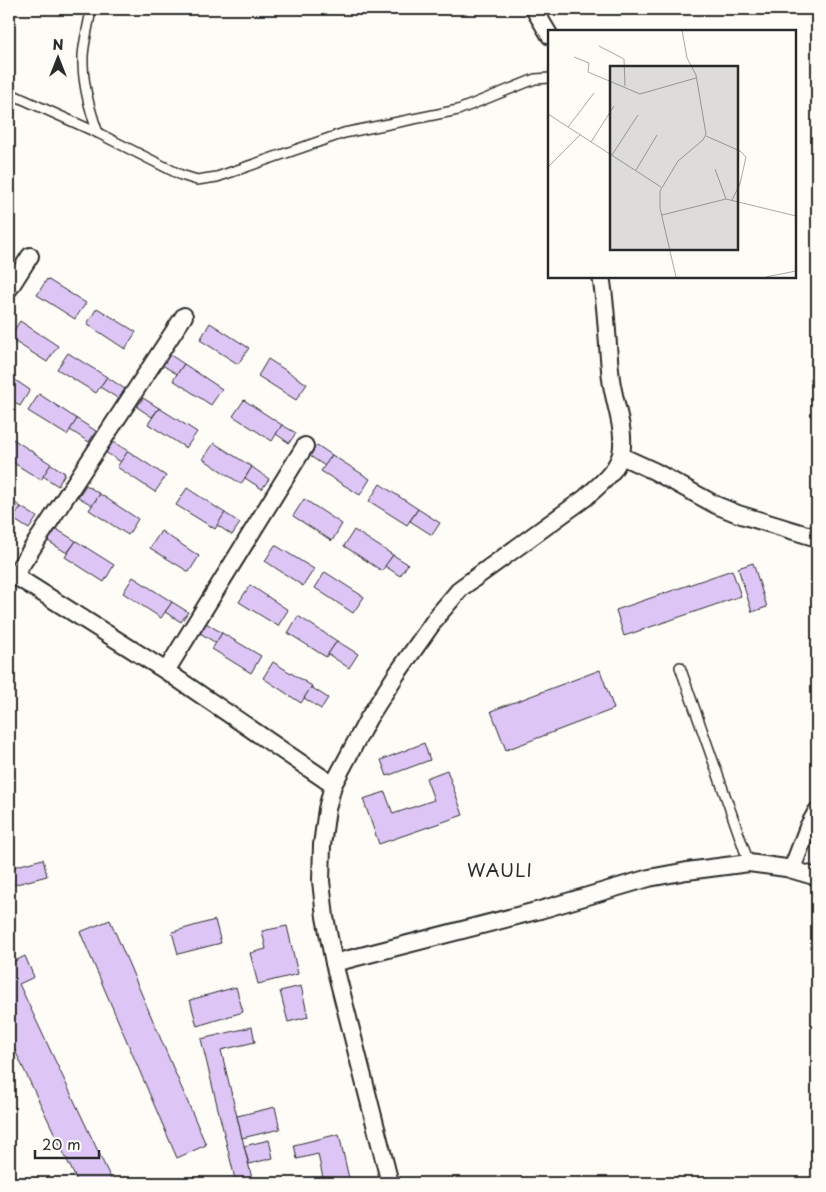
<svg xmlns="http://www.w3.org/2000/svg" width="826" height="1192" viewBox="0 0 826 1192" font-family="'Playpen Sans',sans-serif">
<style>
.building{fill:#ddc6f6;stroke:#2b2b2b}
.lines{fill:none;stroke-linecap:round;stroke-linejoin:round}
.lane-casing{stroke:#2b2b2b;stroke-width:12}
.street-casing{stroke:#2b2b2b;stroke-width:20}
.lane{stroke:#fdfcf7;stroke-width:9}
.street{stroke:#fdfcf7;stroke-width:16}
.labels{text-anchor:middle;stroke-width:4;stroke-linejoin:round;paint-order:stroke}
.quarter-label{font-size:18px;letter-spacing:1px;fill:#2b2b2b;stroke:#fdfcf7}
.inset-road{fill:none;stroke:#a9a8a5;stroke-width:1}
.view{fill:#2b2b2b;fill-opacity:0.15;stroke:#2b2b2b;stroke-width:2.5}
.inset-edge{fill:none;stroke:#2b2b2b;stroke-width:2.5}
</style>
<rect width="100%" height="100%" fill="#fdfcf7"/>
<filter id="ink" filterUnits="userSpaceOnUse"><feTurbulence type="fractalNoise" baseFrequency=".02" numOctaves="2"/><feDisplacementMap in="SourceGraphic" scale="10" xChannelSelector="R" yChannelSelector="G"/><feConvolveMatrix kernelMatrix="1 2 1 2 8 2 1 2 1" color-interpolation-filters="sRGB"/></filter>
<g filter="url(#ink)">
<g class="building">
<polygon points="47,279 86,303 75,319 37,295"/>
<polygon points="97,308 136,332 125,349 87,324"/>
<polygon points="20,321 58,346 47,362 9,338"/>
<polygon points="210,323 249,348 238,364 200,340"/>
<polygon points="68,353 107,377 96,393 57,369"/>
<polygon points="169,354 184,364 177,374 162,365"/>
<polygon points="268,359 307,384 296,400 258,376"/>
<polygon points="184,364 222,389 211,405 173,380"/>
<polygon points="9,376 30,390 20,406 9,399"/>
<polygon points="107,377 125,389 119,399 100,387"/>
<polygon points="39,394 77,419 67,435 28,411"/>
<polygon points="143,398 159,408 152,417 137,407"/>
<polygon points="244,400 282,425 272,441 233,416"/>
<polygon points="159,408 197,432 186,448 148,424"/>
<polygon points="77,419 96,431 89,442 70,430"/>
<polygon points="282,425 296,433 289,443 276,434"/>
<polygon points="13,439 51,464 41,480 9,460 9,445"/>
<polygon points="112,441 128,451 121,462 105,452"/>
<polygon points="214,443 252,467 241,484 203,459"/>
<polygon points="317,445 332,455 325,466 310,456"/>
<polygon points="128,451 166,476 155,492 117,467"/>
<polygon points="332,455 370,479 360,495 321,471"/>
<polygon points="51,464 65,473 58,486 43,476"/>
<polygon points="252,467 269,479 262,489 245,478"/>
<polygon points="380,484 418,509 407,525 369,501"/>
<polygon points="86,485 100,494 92,505 78,497"/>
<polygon points="187,488 225,513 215,529 176,505"/>
<polygon points="100,494 138,519 128,535 89,510"/>
<polygon points="9,499 21,507 11,523 9,522"/>
<polygon points="304,499 342,524 332,541 293,516"/>
<polygon points="21,507 37,517 29,529 13,519"/>
<polygon points="418,509 440,523 432,535 410,521"/>
<polygon points="225,513 240,523 232,535 217,525"/>
<polygon points="56,529 76,541 67,553 48,541"/>
<polygon points="354,530 393,555 382,571 344,546"/>
<polygon points="161,531 199,556 189,572 150,548"/>
<polygon points="76,541 114,565 104,582 65,557"/>
<polygon points="275,545 314,569 303,586 265,561"/>
<polygon points="393,555 408,564 400,576 385,566"/>
<polygon points="753,563 767,607 752,612 738,568"/>
<polygon points="732,570 741,596 624,636 616,610"/>
<polygon points="325,572 364,597 353,613 315,588"/>
<polygon points="133,577 172,602 161,618 123,593"/>
<polygon points="250,585 288,610 278,626 239,602"/>
<polygon points="172,602 188,612 181,622 165,612"/>
<polygon points="298,616 337,641 326,657 288,633"/>
<polygon points="206,623 222,633 216,643 200,633"/>
<polygon points="222,633 261,656 251,673 212,649"/>
<polygon points="337,641 358,654 349,668 328,654"/>
<polygon points="273,662 312,686 301,703 263,678"/>
<polygon points="600,670 614,709 506,750 491,711"/>
<polygon points="311,687 328,698 321,709 304,698"/>
<polygon points="424,743 430,760 387,776 381,760"/>
<polygon points="447,770 463,815 379,844 363,799 385,792 393,814 434,800 426,778"/>
<polygon points="43,859 47,876 9,886 9,868"/>
<polygon points="110,920 206,1145 177,1158 80,932"/>
<polygon points="215,920 221,943 178,954 172,932"/>
<polygon points="287,926 298,974 258,984 250,953 266,949 262,931"/>
<polygon points="25,956 34,977 19,984 113,1183 78,1183 9,1038 9,964"/>
<polygon points="301,986 308,1017 288,1022 280,991"/>
<polygon points="236,987 243,1012 197,1026 190,1000"/>
<polygon points="252,1027 255,1042 221,1050 253,1183 236,1183 201,1039"/>
<polygon points="275,1107 280,1129 242,1138 237,1116"/>
<polygon points="339,1134 350,1183 324,1183 318,1154 297,1159 294,1145"/>
<polygon points="269,1140 273,1158 249,1164 244,1146"/>
</g>
<g class="lines">
<defs>
<g id="lane">
<path d="M91,9C89,24 84,40 83,56C82,82 89,108 98,133"/>
<polyline points="9,93 98,133 181,175 197,180 217,177 344,133 458,110 535,79 550,78"/>
<polyline points="680,667 749,863"/>
</g>
<g id="street">
<polyline points="534,9 550,36"/>
<polyline points="9,289 30,256"/>
<polyline points="621,456 654,471 716,505 738,514 817,538"/>
<polyline points="9,572 166,671 333,785"/>
<polyline points="14,576 184,316"/>
<polyline points="166,671 305,446"/>
<polyline points="792,869 808,827 817,811"/>
<polyline points="334,963 540,910 649,878 687,871 749,863 786,868 817,877"/>
<path d="M390,1183L334,963L325,917L321,881L322,845L327,809L333,785L368,719L396,675L439,614L461,588L585,498C598,486 616,473 621,454C626,430 614,403 611,379C607,345 607,310 601,276"/>
</g>
</defs>
<use href="#lane" class="lane-casing"/>
<use href="#street" class="street-casing"/>
<use href="#lane" class="lane"/>
<use href="#street" class="street"/>
</g>
</g>
<g class="labels">
<g class="quarter-label">
<text x="500" y="877">WAULI</text>
</g>
</g>
<g transform="translate(548 30)">
<rect width="248" height="248" fill="#fdfcf7"/>
<path class="inset-road" d="M51,16L76,29L77,56M26,27L41,33L40,42L92,64L148,48M0,84L113,157M20,97L46,63M158,106L192,121L198,127L192,154L184,170M43,112L66,76M64,125L90,85M0,137L32,105M167,139L178,169M88,140L109,105M114,185L178,169L248,186M128,247L112,178V161L130,131L155,110L158,104L148,45L139,28L134,0M218,247L248,241"/>
<path class="view" d="M62,36H190V220H62Z"/>
<rect width="248" height="248" class="inset-edge"/>
</g>
<rect width="826" height="1192" fill="none" stroke="#fdfcf7" stroke-width="30"/>
<rect x="15" y="15" width="796" height="1162" fill="none" stroke="#2b2b2b" stroke-width="2" filter="url(#ink)"/>
<g transform="translate(58 58)" stroke="#fdfcf7" stroke-width="4" paint-order="stroke">
<path d="M0-4L9 19L0 12L-9 19Z" fill="#2b2b2b"/>
<text y="-8" font-size="14" font-weight="bold" text-anchor="middle" fill="#2b2b2b">N</text>
</g>
<path d="M35 1150v8h64v-8" fill="none" stroke="#2b2b2b" stroke-width="2.5"/>
<text x="42" y="1150" font-size="15" fill="#2b2b2b" stroke="#fdfcf7" stroke-width="4" paint-order="stroke">20 m</text>
</svg>
